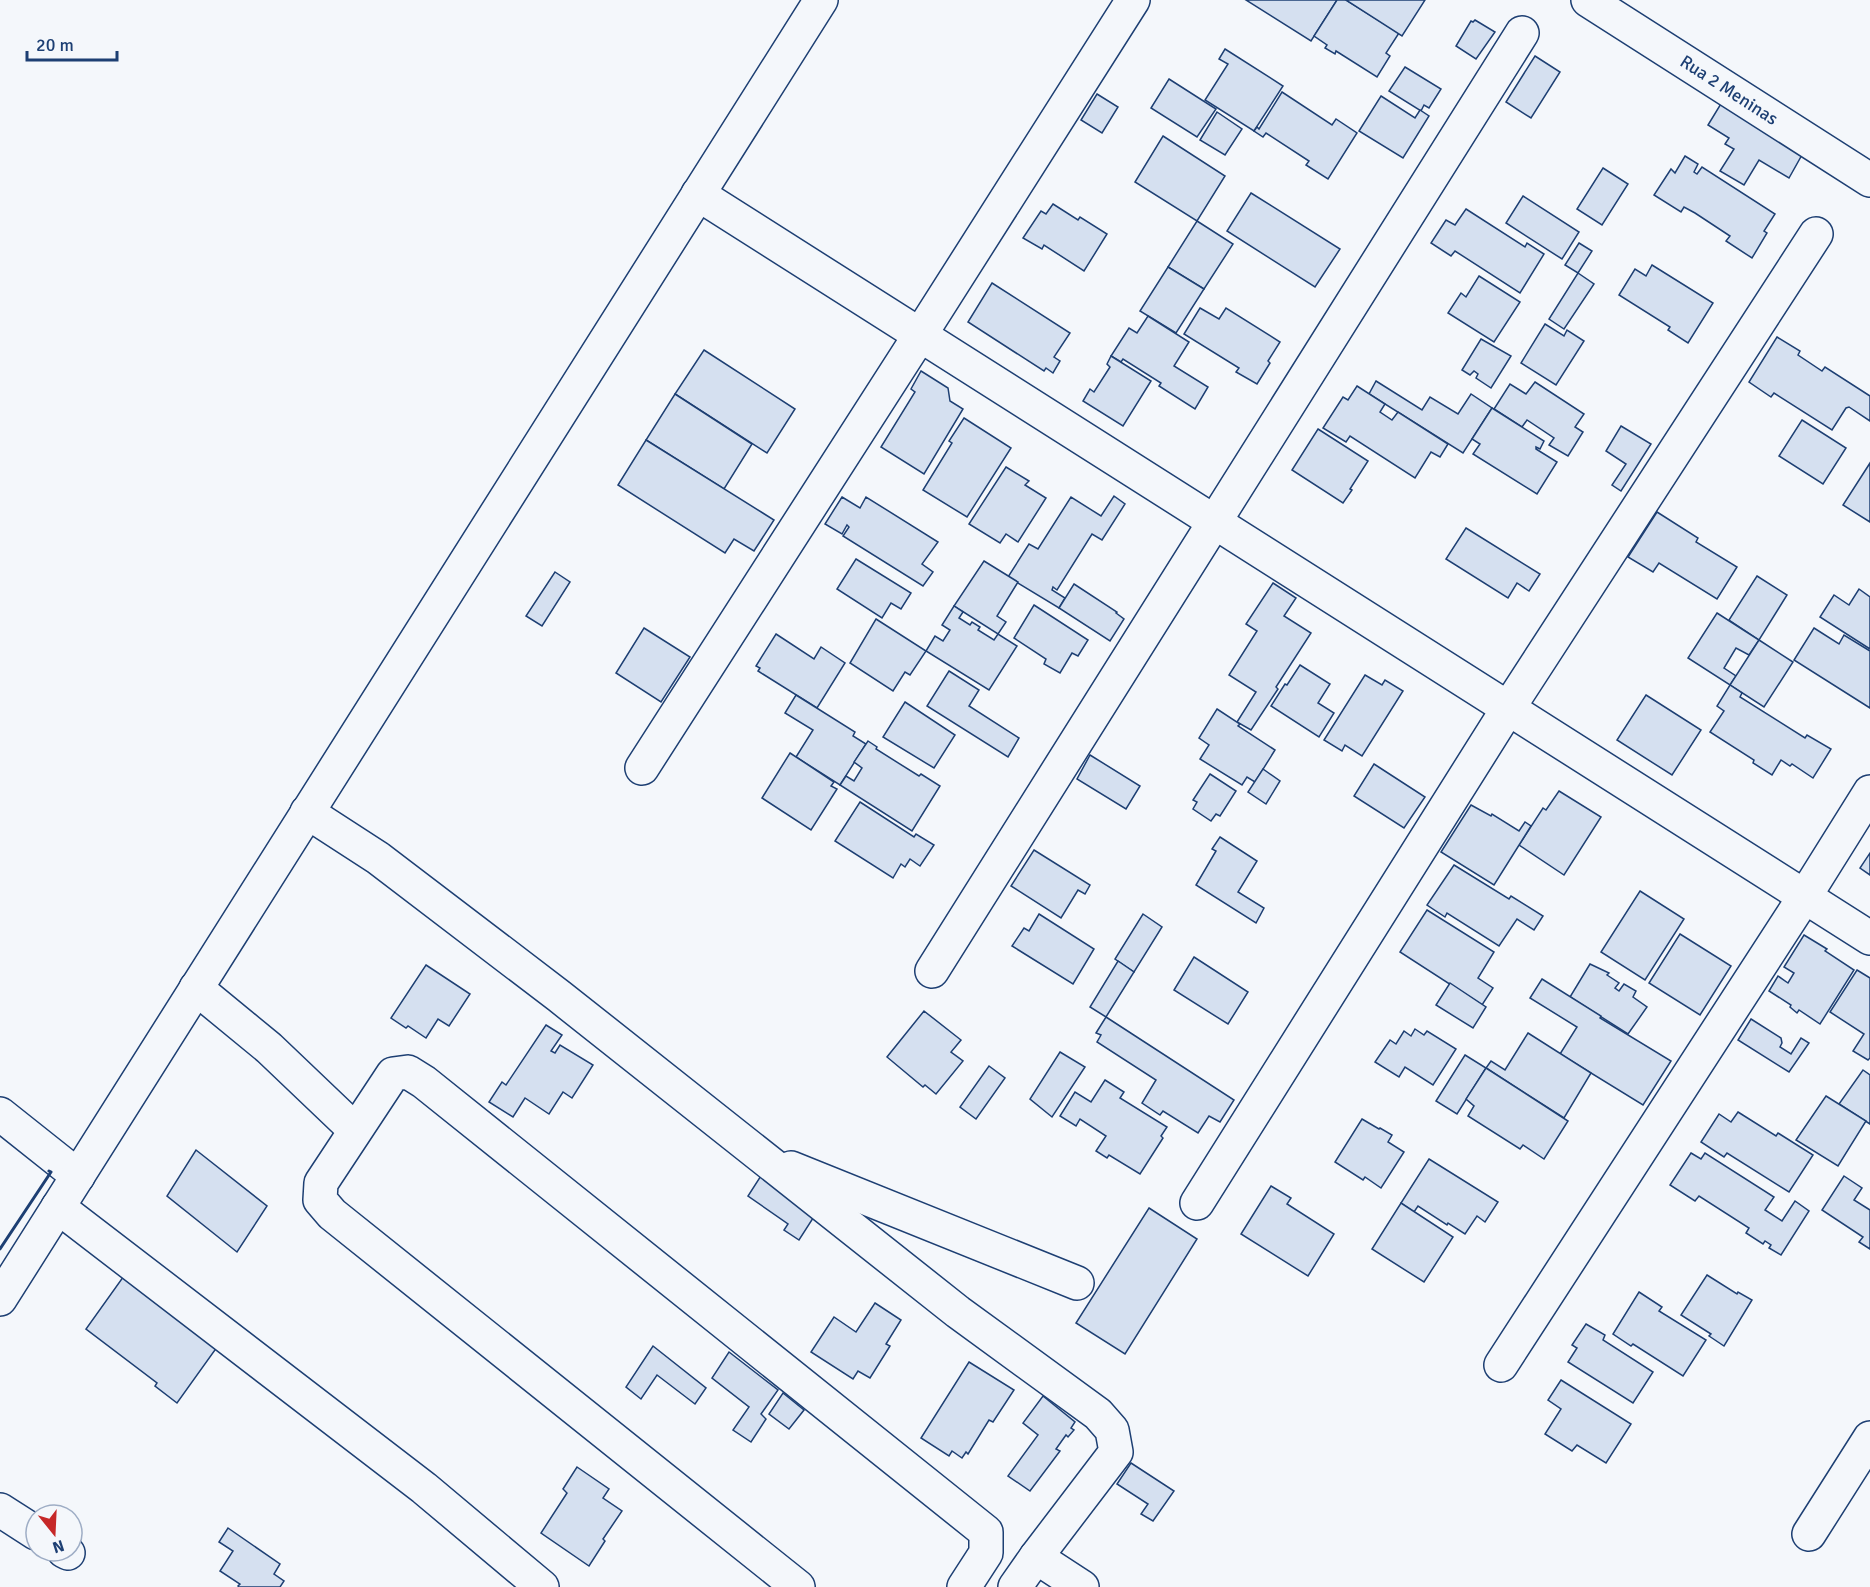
<svg xmlns="http://www.w3.org/2000/svg" width="1870" height="1587" viewBox="0 0 1870 1587" font-family="Signika,sans-serif">
<style>
.building{fill:#d5e0f0;stroke:#1d3f73;stroke-width:1.5}
.lines{fill:none;stroke-linecap:round;stroke-linejoin:round}
.minor-casing{stroke:#1d3f73;stroke-width:36}
.major-casing{stroke:#1d3f73;stroke-width:36}
.minor{stroke:#f4f7fb;stroke-width:33}
.major{stroke:#f4f7fb;stroke-width:33}
.wall{stroke:#1d3f73;stroke-width:3}
.labels{text-anchor:middle;stroke-width:4.5;stroke-linejoin:round;paint-order:stroke}
.street-label{font-size:18px;fill:#1d3f73;stroke:#f4f7fb}
</style>
<rect width="100%" height="100%" fill="#f4f7fb"/>
<g class="building">
<polygon points="1246,0 1337,0 1311,41"/>
<polygon points="1337,0 1346,0 1399,33 1386,53 1390,56 1377,77 1336,51 1335,54 1325,48 1327,45 1314,36"/>
<polygon points="1346,0 1425,0 1402,36"/>
<polygon points="1475,20 1495,32 1476,59 1456,46 1471,21 1473,22"/>
<polygon points="1225,49 1283,86 1254,131 1205,100 1228,64 1219,59"/>
<polygon points="1535,56 1560,72 1531,118 1506,102"/>
<polygon points="1405,67 1441,89 1429,108 1424,105 1421,111 1389,91"/>
<polygon points="1169,79 1216,109 1197,137 1151,108"/>
<polygon points="1282,92 1332,125 1336,119 1357,133 1328,179 1306,165 1309,161 1266,133 1263,137 1254,131 1257,127 1259,129"/>
<polygon points="1097,94 1118,107 1102,133 1081,120"/>
<polygon points="1381,96 1415,118 1420,110 1429,116 1403,158 1359,131"/>
<polygon points="1722,102 1803,153 1789,178 1759,160 1744,185 1720,171 1734,149 1725,144 1729,138 1708,125"/>
<polygon points="1217,112 1242,129 1225,155 1200,140"/>
<polygon points="1163,136 1225,176 1197,221 1135,182"/>
<polygon points="1685,156 1698,164 1694,172 1697,174 1702,167 1775,214 1764,231 1767,233 1752,258 1726,241 1730,236 1695,213 1684,207 1681,212 1654,195 1671,169 1675,173"/>
<polygon points="1603,168 1628,184 1602,225 1577,209"/>
<polygon points="1251,193 1340,249 1315,287 1227,231"/>
<polygon points="1523,196 1579,232 1562,259 1506,223"/>
<polygon points="1053,204 1078,220 1080,217 1107,234 1084,271 1044,245 1042,249 1023,238 1041,211 1046,214"/>
<polygon points="1466,209 1525,247 1527,243 1544,254 1520,293 1455,251 1451,256 1431,243 1446,220 1455,225"/>
<polygon points="1197,221 1233,244 1204,289 1168,267"/>
<polygon points="1579,243 1592,251 1578,273 1565,265"/>
<polygon points="1652,265 1713,303 1688,343 1668,330 1670,327 1619,295 1635,269 1646,276"/>
<polygon points="1168,267 1204,289 1176,333 1140,311"/>
<polygon points="1578,273 1594,284 1564,329 1549,319"/>
<polygon points="1479,276 1520,302 1494,342 1448,313 1461,293 1466,297"/>
<polygon points="992,283 1070,333 1054,357 1060,361 1053,373 1046,368 1044,371 968,322"/>
<polygon points="1200,308 1219,319 1226,308 1280,342 1268,361 1270,363 1257,384 1236,372 1239,368 1184,334"/>
<polygon points="1148,316 1189,342 1174,366 1208,387 1195,409 1159,386 1161,383 1123,359 1121,362 1111,356 1129,328 1137,333"/>
<polygon points="1545,324 1564,336 1567,330 1584,341 1556,385 1521,363"/>
<polygon points="1777,337 1800,351 1798,355 1822,371 1825,367 1870,396 1870,421 1849,407 1846,408 1832,430 1774,393 1771,397 1749,382"/>
<polygon points="1481,339 1511,356 1491,388 1476,378 1478,374 1474,371 1470,375 1462,370"/>
<polygon points="704,350 795,409 767,453 675,394"/>
<polygon points="1111,356 1151,381 1123,426 1083,401 1090,389 1094,392 1110,367 1107,364"/>
<polygon points="921,371 948,388 950,401 963,409 924,474 881,447 915,392 911,389"/>
<polygon points="1376,381 1422,410 1430,397 1458,414 1471,394 1492,408 1463,453 1369,394"/>
<polygon points="1535,382 1584,414 1575,427 1583,432 1568,456 1549,445 1554,438 1527,420 1522,427 1494,409 1510,384 1526,394"/>
<polygon points="1357,386 1385,404 1380,412 1392,420 1398,412 1448,444 1440,457 1431,452 1415,478 1350,436 1346,442 1323,428 1343,397 1348,400"/>
<polygon points="675,394 752,444 724,489 646,440"/>
<polygon points="1492,408 1544,441 1540,449 1536,447 1536,449 1557,462 1537,494 1473,454 1480,444 1472,439"/>
<polygon points="964,418 1011,448 967,517 923,490 952,443 949,441"/>
<polygon points="1802,420 1846,448 1823,484 1779,456"/>
<polygon points="1621,426 1651,444 1621,491 1612,485 1626,464 1606,451"/>
<polygon points="1318,429 1368,461 1350,489 1352,490 1343,503 1292,470"/>
<polygon points="646,440 774,520 754,551 734,539 725,553 618,485"/>
<polygon points="1870,463 1870,522 1843,505"/>
<polygon points="1006,467 1029,481 1025,485 1046,498 1018,542 1006,534 1000,543 969,524"/>
<polygon points="1114,496 1125,504 1102,540 1092,534 1057,590 1053,587 1052,590 1065,598 1059,608 1008,577 1029,544 1038,549 1071,497 1101,516"/>
<polygon points="842,497 860,508 866,497 938,542 922,564 933,572 923,586 843,536 849,527 847,525 842,534 825,524"/>
<polygon points="1657,512 1698,538 1696,542 1737,567 1717,599 1659,563 1653,572 1628,557"/>
<polygon points="1466,528 1540,574 1529,591 1517,583 1508,598 1446,559"/>
<polygon points="856,559 911,593 901,609 891,603 882,618 837,589"/>
<polygon points="984,561 1018,582 997,616 1006,622 998,634 954,606"/>
<polygon points="555,572 570,582 542,626 526,616"/>
<polygon points="1757,576 1787,595 1759,640 1729,620"/>
<polygon points="1273,583 1296,598 1284,616 1311,633 1276,687 1278,689 1251,730 1237,722 1256,692 1229,675 1257,631 1246,624"/>
<polygon points="1074,584 1117,612 1116,613 1124,619 1110,641 1059,608"/>
<polygon points="1859,589 1870,597 1870,649 1820,617 1834,595 1849,605"/>
<polygon points="1034,605 1088,640 1078,656 1072,653 1060,673 1044,664 1046,659 1014,638"/>
<polygon points="954,606 963,612 959,618 970,625 972,622 980,627 978,630 994,640 998,634 1017,646 989,690 926,651 935,636 943,641 950,630 942,625"/>
<polygon points="1717,613 1759,640 1749,655 1736,648 1724,668 1736,676 1730,685 1688,658"/>
<polygon points="876,619 926,651 910,675 905,672 893,691 850,663"/>
<polygon points="644,628 690,657 661,702 616,673"/>
<polygon points="1814,628 1839,644 1844,635 1870,651 1870,708 1794,660"/>
<polygon points="776,634 814,659 821,647 845,663 817,708 758,671 760,668 756,666"/>
<polygon points="1759,640 1793,662 1764,707 1730,685"/>
<polygon points="1300,665 1330,684 1318,703 1334,713 1319,737 1271,706 1285,684 1287,685"/>
<polygon points="949,671 979,690 969,706 1019,738 1008,757 927,706"/>
<polygon points="1365,675 1382,685 1385,680 1403,691 1362,756 1345,745 1342,751 1324,740"/>
<polygon points="1730,685 1742,693 1740,697 1805,738 1807,735 1831,749 1813,778 1792,764 1790,766 1781,760 1772,775 1753,763 1754,760 1710,732 1724,711 1717,706"/>
<polygon points="796,695 855,732 853,736 866,744 840,785 796,757 813,730 785,713"/>
<polygon points="1646,695 1701,730 1672,775 1617,740"/>
<polygon points="905,702 955,735 934,768 883,737"/>
<polygon points="1217,709 1240,724 1238,726 1275,750 1255,782 1247,777 1242,785 1200,759 1209,745 1199,738"/>
<polygon points="868,741 877,747 876,749 919,776 921,774 940,786 912,831 840,785 846,776 854,781 862,768 854,762"/>
<polygon points="790,753 834,782 831,786 837,789 811,830 762,798"/>
<polygon points="1090,755 1140,786 1126,809 1077,779"/>
<polygon points="1374,764 1425,797 1404,828 1354,796"/>
<polygon points="1263,769 1280,781 1266,804 1248,792"/>
<polygon points="1210,774 1236,791 1220,816 1216,814 1211,821 1193,809 1197,802 1193,800"/>
<polygon points="1559,791 1601,817 1564,875 1519,845 1543,808 1546,810"/>
<polygon points="860,802 914,837 916,834 934,845 920,866 910,859 905,867 901,864 893,878 835,841"/>
<polygon points="1471,805 1491,816 1492,814 1519,831 1525,822 1531,826 1494,885 1441,852"/>
<polygon points="1220,837 1257,861 1238,892 1264,908 1256,923 1196,885 1216,851 1212,849"/>
<polygon points="1034,850 1090,885 1085,894 1078,890 1061,918 1011,886"/>
<polygon points="1870,853 1870,875 1860,868"/>
<polygon points="1454,865 1509,899 1511,896 1543,916 1534,930 1517,919 1499,946 1447,913 1445,917 1427,905"/>
<polygon points="1640,891 1684,919 1645,980 1601,952"/>
<polygon points="1427,910 1494,952 1478,978 1493,988 1482,1005 1400,952"/>
<polygon points="1039,914 1094,949 1073,984 1012,946 1024,928 1029,931"/>
<polygon points="1143,914 1162,927 1134,972 1115,959"/>
<polygon points="1680,934 1731,966 1700,1015 1649,983"/>
<polygon points="1804,935 1827,949 1825,951 1854,970 1820,1024 1799,1010 1797,1013 1790,1007 1791,1005 1769,991 1778,976 1788,983 1794,973 1784,967"/>
<polygon points="1194,957 1248,992 1228,1024 1174,990"/>
<polygon points="1118,961 1134,972 1106,1017 1090,1007"/>
<polygon points="1590,964 1609,973 1607,975 1619,983 1615,988 1619,991 1624,984 1636,991 1633,997 1647,1007 1628,1034 1570,997"/>
<polygon points="426,965 470,994 449,1026 438,1019 426,1038 408,1026 406,1028 391,1018"/>
<polygon points="1857,970 1870,978 1870,1058 1868,1060 1853,1051 1864,1034 1830,1012"/>
<polygon points="1542,979 1601,1016 1600,1018 1671,1061 1643,1105 1560,1054 1577,1027 1530,998"/>
<polygon points="1450,983 1486,1007 1473,1028 1436,1005"/>
<polygon points="924,1011 961,1040 951,1052 963,1061 936,1094 925,1085 923,1087 887,1057"/>
<polygon points="1106,1017 1234,1100 1220,1122 1209,1116 1198,1133 1163,1111 1160,1115 1142,1103 1156,1080 1097,1042 1101,1035 1096,1033"/>
<polygon points="1751,1019 1781,1038 1782,1043 1780,1047 1791,1054 1801,1038 1809,1043 1789,1072 1738,1040"/>
<polygon points="546,1025 562,1035 551,1051 555,1053 560,1045 593,1065 572,1098 563,1092 549,1114 525,1098 513,1117 489,1102 502,1082 506,1085"/>
<polygon points="1415,1029 1424,1035 1427,1031 1456,1049 1433,1085 1405,1067 1399,1077 1375,1062 1390,1040 1396,1044 1404,1031 1411,1036"/>
<polygon points="1528,1033 1591,1073 1564,1118 1486,1068 1491,1061 1505,1070"/>
<polygon points="1060,1052 1085,1067 1052,1117 1030,1099"/>
<polygon points="1465,1055 1486,1068 1457,1114 1436,1101"/>
<polygon points="989,1066 1005,1078 976,1119 960,1107"/>
<polygon points="1486,1068 1568,1121 1544,1159 1523,1145 1520,1149 1468,1116 1474,1106 1466,1099"/>
<polygon points="1863,1070 1870,1075 1870,1124 1839,1104"/>
<polygon points="1105,1080 1124,1092 1120,1098 1167,1127 1161,1136 1163,1138 1140,1174 1109,1155 1107,1158 1096,1151 1106,1136 1080,1119 1076,1126 1060,1116 1075,1092 1091,1102"/>
<polygon points="1826,1096 1866,1121 1838,1166 1796,1140"/>
<polygon points="1738,1112 1776,1136 1778,1133 1813,1155 1789,1192 1727,1153 1724,1157 1701,1142 1719,1114 1731,1122"/>
<polygon points="1362,1119 1379,1129 1380,1128 1392,1135 1388,1142 1404,1152 1381,1188 1365,1177 1363,1180 1335,1162"/>
<polygon points="196,1150 267,1206 237,1252 167,1196"/>
<polygon points="1691,1153 1701,1159 1705,1153 1774,1197 1765,1210 1782,1221 1795,1201 1809,1211 1781,1255 1769,1248 1771,1245 1765,1241 1763,1244 1746,1233 1749,1228 1699,1196 1695,1201 1670,1185"/>
<polygon points="1429,1159 1498,1202 1485,1222 1477,1216 1465,1234 1448,1223 1447,1225 1418,1206 1414,1212 1401,1203"/>
<polygon points="764,1171 817,1212 799,1240 784,1230 788,1224 748,1196"/>
<polygon points="1844,1176 1862,1188 1854,1200 1870,1210 1870,1249 1859,1242 1863,1237 1822,1210"/>
<polygon points="1271,1186 1291,1198 1287,1204 1334,1234 1308,1276 1241,1234"/>
<polygon points="1401,1203 1453,1237 1424,1282 1372,1249"/>
<polygon points="1149,1208 1197,1239 1125,1354 1076,1323"/>
<polygon points="126,1273 220,1343 177,1403 155,1386 157,1383 86,1329"/>
<polygon points="1707,1275 1737,1294 1738,1292 1752,1300 1724,1346 1709,1336 1711,1334 1681,1315"/>
<polygon points="1639,1292 1662,1307 1659,1311 1706,1340 1683,1376 1633,1344 1631,1346 1613,1334"/>
<polygon points="875,1303 901,1320 886,1344 890,1346 870,1378 858,1371 853,1379 811,1352 834,1317 856,1332"/>
<polygon points="1586,1324 1605,1335 1603,1340 1653,1372 1633,1403 1568,1362 1577,1348 1572,1345"/>
<polygon points="653,1346 706,1388 695,1404 657,1375 641,1399 626,1387"/>
<polygon points="729,1352 778,1390 761,1414 766,1419 751,1442 733,1430 749,1407 712,1378"/>
<polygon points="969,1362 1014,1390 993,1422 989,1420 968,1454 966,1452 962,1458 952,1451 949,1456 921,1438"/>
<polygon points="1561,1380 1631,1424 1606,1463 1577,1445 1572,1451 1545,1434 1561,1409 1548,1400"/>
<polygon points="783,1393 804,1410 789,1429 769,1414"/>
<polygon points="1043,1396 1075,1422 1071,1428 1074,1430 1068,1437 1066,1435 1056,1449 1060,1451 1030,1491 1008,1476 1038,1435 1023,1423"/>
<polygon points="1131,1463 1174,1491 1153,1521 1141,1514 1148,1504 1117,1484"/>
<polygon points="577,1467 609,1489 603,1498 622,1511 603,1539 605,1541 589,1566 541,1533 567,1493 563,1489"/>
<polygon points="228,1528 280,1564 274,1574 284,1581 280,1587 239,1587 238,1586 240,1584 220,1571 233,1551 219,1542"/>
</g>
<g class="lines">
<defs>
<g id="minor">
<polyline points="1588,0 1870,180"/>
<polyline points="698,194 1870,938"/>
<polyline points="642,768 920,335 1133,0"/>
<polyline points="307,812 378,858 559,996 958,1312 1098,1414 1112,1430 1116,1452 1036,1557 1015,1587"/>
<polyline points="932,971 1522,33"/>
<polyline points="196,988 269,1048 355,1130"/>
<polyline points="0,1114 78,1176"/>
<polyline points="791,1168 1077,1283"/>
<polyline points="1197,1203 1509,707 1816,234"/>
<polyline points="58,1207 424,1488 542,1587"/>
<polyline points="1501,1365 1805,896 1870,792"/>
<polyline points="0,1510 36,1533"/>
<polyline points="1809,1534 1870,1438"/>
<polyline points="64,1551 68,1553"/>
<polyline points="1036,1557 1082,1587"/>
<polyline points="798,1587 332,1214 320,1200 321,1183 393,1074 408,1072 424,1082 986,1532 986,1553 964,1587"/>
</g>
<polyline id="major" points="0,1299 821,0"/>
</defs>
<use href="#minor" class="minor-casing"/>
<use href="#major" class="major-casing"/>
<use href="#minor" class="minor"/>
<use href="#major" class="major"/>
<polyline class="wall" points="0,1249 51,1172 49,1171"/>
</g>
<g class="labels">
<g class="street-label">
<text transform="translate(1729 90) rotate(33)" y="6">Rua 2 Meninas</text>
</g>
</g>
<g transform="translate(54 1533) rotate(162)"><circle r="28" fill="#f4f7fb" stroke="#9eadc5" stroke-width="1.5"/>
<path d="M0-4.5L10 22L0 15L-10 22Z" fill="#c62828"/>
<text y="-9" font-size="16" font-weight="bold" text-anchor="middle" fill="#1d3f73">N</text>
</g>
<path d="M27 51v9h90v-9" fill="none" stroke="#1d3f73" stroke-width="3"/>
<text x="36" y="51" font-size="18" fill="#1d3f73" stroke="#f4f7fb" stroke-width="4.5" paint-order="stroke">20 m</text>
</svg>
